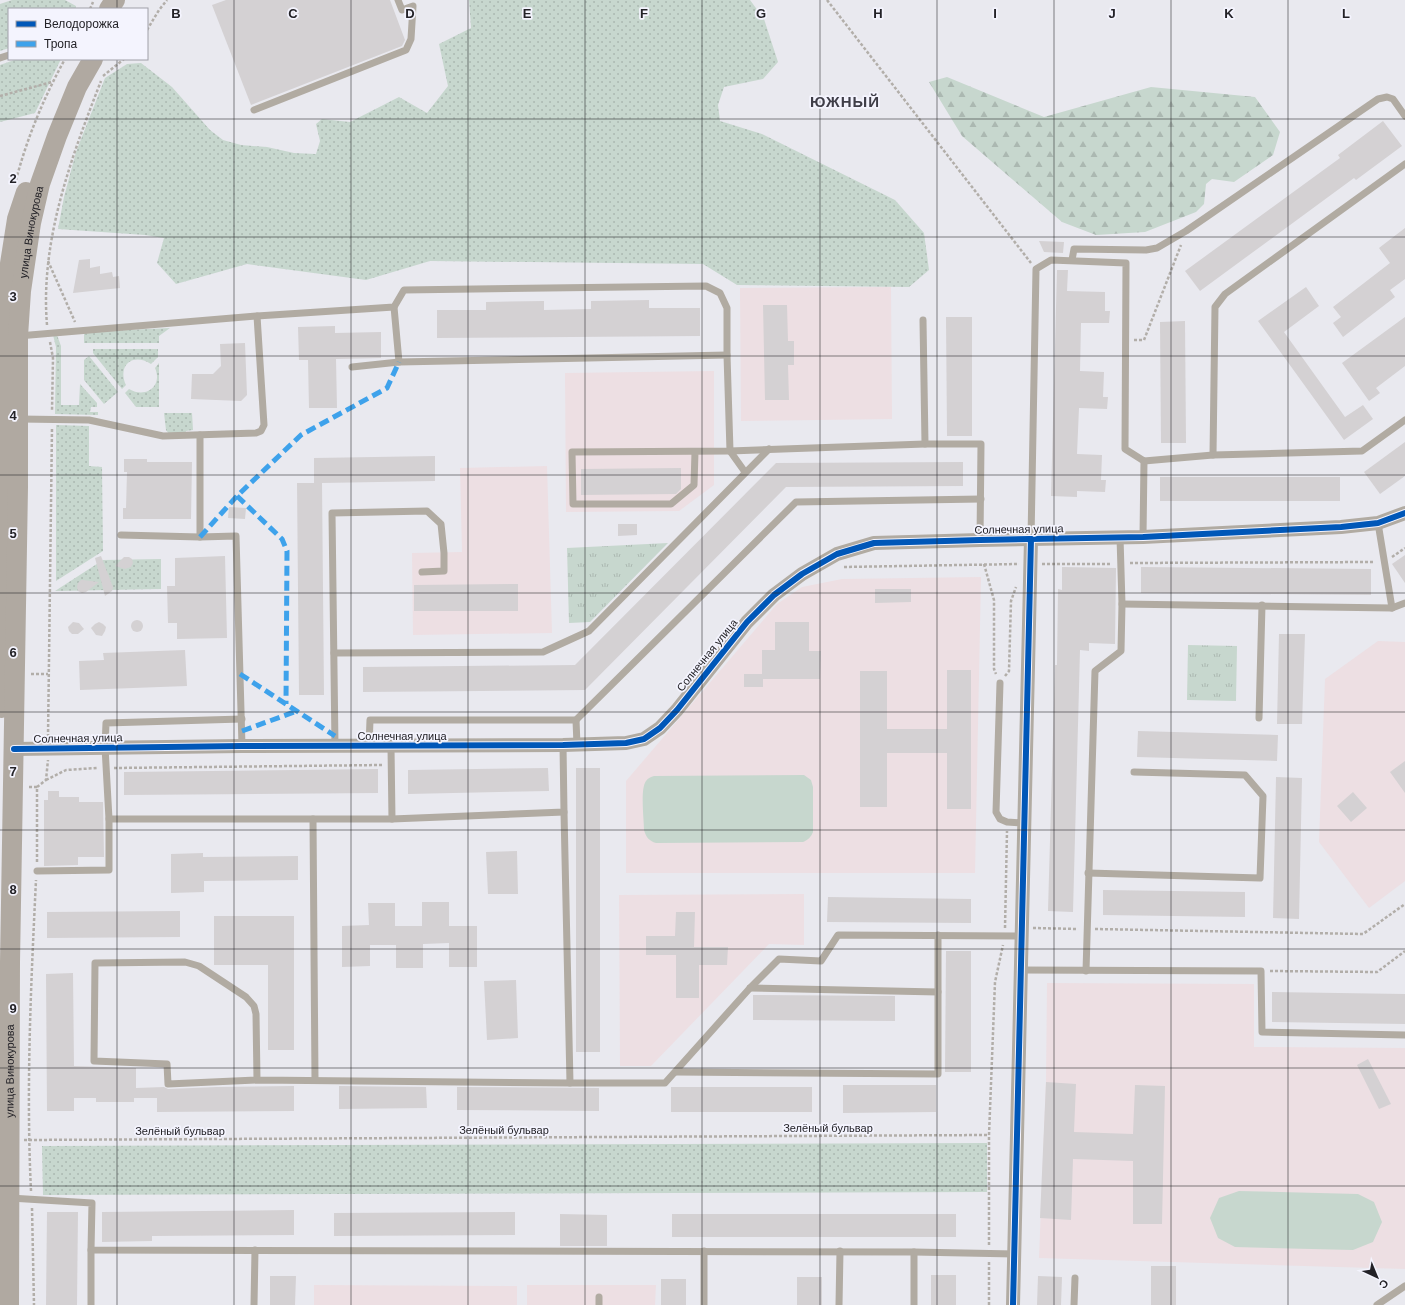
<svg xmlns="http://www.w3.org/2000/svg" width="1405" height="1305" viewBox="0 0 1405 1305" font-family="Helvetica,sans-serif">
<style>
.education{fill:#eddfe3}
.grass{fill:url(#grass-dots)}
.forest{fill:url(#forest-firs)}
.park{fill:url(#park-tufts)}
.pitch{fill:#c7d7ce}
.building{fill:#d4d1d3}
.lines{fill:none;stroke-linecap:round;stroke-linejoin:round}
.path{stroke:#b2aea9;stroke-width:2.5;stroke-dasharray:3 2;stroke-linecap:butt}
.service{stroke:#b1aba2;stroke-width:7}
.minor{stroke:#b1aba2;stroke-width:14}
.secondary{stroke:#b0a9a1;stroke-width:20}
.quiet{stroke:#3ea2eb;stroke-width:5;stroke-dasharray:10 5;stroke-linecap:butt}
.cycleway-casing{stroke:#f4f4fe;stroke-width:8}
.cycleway{stroke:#0057b8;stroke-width:6}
.grid{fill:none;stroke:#232227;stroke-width:1;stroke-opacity:0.55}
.labels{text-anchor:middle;stroke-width:3.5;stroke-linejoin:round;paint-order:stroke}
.street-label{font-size:11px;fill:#232227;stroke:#f4f4fe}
.district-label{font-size:15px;font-weight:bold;letter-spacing:1px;fill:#3f3e48;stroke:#f4f4fe}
.grid-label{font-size:13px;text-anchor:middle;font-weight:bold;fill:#232227;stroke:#f4f4fe;stroke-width:3.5;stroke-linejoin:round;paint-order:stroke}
</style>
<defs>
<pattern id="grass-dots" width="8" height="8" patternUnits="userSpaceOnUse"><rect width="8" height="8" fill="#c7d7ce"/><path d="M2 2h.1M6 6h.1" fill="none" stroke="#abb8b1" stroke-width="1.8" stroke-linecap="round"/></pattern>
<pattern id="forest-firs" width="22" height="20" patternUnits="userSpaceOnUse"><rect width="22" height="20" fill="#c7d7ce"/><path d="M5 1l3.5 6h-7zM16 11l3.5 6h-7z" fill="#abb8b1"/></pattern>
<pattern id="park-tufts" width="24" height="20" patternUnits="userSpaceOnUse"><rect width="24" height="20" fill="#c7d7ce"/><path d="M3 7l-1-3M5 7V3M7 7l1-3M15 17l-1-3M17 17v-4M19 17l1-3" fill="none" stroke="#abb8b1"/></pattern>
</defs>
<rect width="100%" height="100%" fill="#e9e9ef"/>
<g class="education">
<polygon points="891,287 892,419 741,421 740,288"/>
<polygon points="714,371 714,485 679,511 566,512 565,373"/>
<polygon points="547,466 552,633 413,635 412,553 462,552 460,468"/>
<polygon points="981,577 975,873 626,873 626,781 777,604 802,587 842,579"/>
<polygon points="1378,641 1405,642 1405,881 1369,908 1319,842 1325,679"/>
<polygon points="804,894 804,945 769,944 651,1066 620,1066 619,895"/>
<polygon points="1047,983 1254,984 1254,1047 1405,1048 1405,1269 1039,1258 1046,1082"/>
<polygon points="314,1285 517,1286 517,1305 314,1305"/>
<polygon points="527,1285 656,1285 655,1305 527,1305"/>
</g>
<g class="grass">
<polygon points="12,0 65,0 76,6 76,9 9,9 9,48 0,51 0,4"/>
<polygon points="469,0 750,0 764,19 778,62 763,79 724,87 718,105 720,121 762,134 895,200 924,233 929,270 909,287 737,285 703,264 430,261 366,280 247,264 176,284 157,263 164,238 145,235 58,229 64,197 76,152 105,78 127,64 141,63 172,87 210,130 223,140 241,145 267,147 294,153 316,154 320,141 316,124 322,119 350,122 399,97 427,113 448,86 439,44 471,28"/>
<polygon points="17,59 61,59 35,113 0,122 0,65"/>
<polygon points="170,328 159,336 159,343 84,343 84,332"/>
<polygon points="53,335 57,335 61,346 61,405 79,405 80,384 97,403 97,407 91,407 90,412 98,412 98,415 55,414 56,347"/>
<path d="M93,349H158V357L151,364C133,352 117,365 126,385L122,389L93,353Z"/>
<polygon points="89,356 118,392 104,404 84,380 84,360"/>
<path d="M159,363V407H136L125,393L129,389C146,399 163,386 155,368Z"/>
<polygon points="164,413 192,413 193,430 186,431 185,434 170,435 166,430"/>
<polygon points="56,425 89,426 89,466 102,467 103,551 56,581"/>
<polygon points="161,559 161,589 55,591 103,560"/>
<polygon points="987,1143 987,1192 43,1195 42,1146"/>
</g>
<polygon class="forest" points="947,77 1044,117 1151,87 1255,97 1280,132 1273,155 1234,182 1212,179 1206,184 1204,204 1196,212 1145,232 1096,235 1062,222 962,136 929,82"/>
<g class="park">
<polygon points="668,543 590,622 569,623 567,548"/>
<polygon points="1188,645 1237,646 1236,701 1187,700"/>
</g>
<g class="pitch">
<path d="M804,775L811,780L813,787V832C811,837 808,840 803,842L656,843C649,841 646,837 644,830C644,819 640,789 646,781C648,778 651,777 654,776Z"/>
<polygon points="1239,1191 1358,1194 1374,1202 1382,1222 1373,1242 1353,1250 1235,1247 1218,1238 1210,1218 1219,1198"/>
</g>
<g class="building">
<polygon points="226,0 390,0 405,40 402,46 251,105 212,5"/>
<polygon points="1383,121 1402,146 1356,180 1354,178 1200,291 1185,271 1340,158 1338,155"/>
<polygon points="1405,228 1405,279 1390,290 1395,297 1343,337 1333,323 1341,317 1333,307 1390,263 1379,248"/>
<polygon points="1039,241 1064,242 1063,253 1044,252"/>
<polygon points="90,259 90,268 100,266 100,274 112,272 113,277 119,276 120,288 73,293 79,260"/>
<polygon points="1057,270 1068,270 1067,291 1105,292 1105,311 1110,311 1109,323 1081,323 1080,371 1104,372 1103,397 1108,397 1107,409 1079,408 1077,454 1102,455 1101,480 1106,480 1105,492 1077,491 1077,497 1051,496"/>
<polygon points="1306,287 1319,306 1284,332 1345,417 1363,405 1373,419 1344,440 1258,321"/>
<polygon points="649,300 649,308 700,308 700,336 437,338 437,310 486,310 486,302 544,301 544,310 591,309 591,301"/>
<polygon points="763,305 787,305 788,341 794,341 794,365 788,365 789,400 765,400"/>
<polygon points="946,317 972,317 972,436 947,436"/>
<polygon points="1405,317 1405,366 1376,388 1380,393 1369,401 1342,363"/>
<polygon points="1185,321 1186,443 1161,443 1160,322"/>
<polygon points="335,326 335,333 381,332 381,358 336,359 337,408 309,408 308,360 299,360 298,327"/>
<polygon points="245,343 247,395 241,401 191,399 192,374 213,374 221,366 220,344"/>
<polygon points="1405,442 1405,476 1380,494 1364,472"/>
<polygon points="435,456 435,481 322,483 324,695 299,695 297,483 314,483 314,458"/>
<polygon points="124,459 147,459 147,462 192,462 191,519 123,519 123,508 126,508 127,472 124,472"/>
<polygon points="963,462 963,486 786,487 585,690 363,692 363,667 575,665 776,463"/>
<polygon points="681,468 681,489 676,494 581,495 581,469"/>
<rect x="1160" y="477" width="180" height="24"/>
<polygon points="229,507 246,508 245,519 228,518"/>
<polygon points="618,524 637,524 637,535 618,536"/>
<polygon points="1405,555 1405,583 1392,564"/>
<polygon points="101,556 113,587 112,591 105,596 95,558"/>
<polygon points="225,556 227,638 177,639 177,623 168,623 167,586 175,586 175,558"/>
<polygon points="124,557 129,557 132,559 133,563 131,567 125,569 115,566"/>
<polygon points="1062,567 1116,568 1115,644 1089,643 1089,651 1080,650 1073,912 1048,911 1055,665 1057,665 1058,589 1062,590"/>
<polygon points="1141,567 1371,569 1371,595 1141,593"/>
<polygon points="81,580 83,580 99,582 86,592 82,593 78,591 77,587 78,583"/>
<polygon points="518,584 518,611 414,611 414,585"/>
<polygon points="875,589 911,589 911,602 875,603"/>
<circle cx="137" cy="626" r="6"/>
<polygon points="73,622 79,623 84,629 78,634 72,634 69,631 68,627"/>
<polygon points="99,622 103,624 106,627 105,631 102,636 96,635 91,628 95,624"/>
<polygon points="775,622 809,622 809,651 821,651 820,679 763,679 763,687 744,687 744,674 762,674 762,650 775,650"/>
<polygon points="1279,634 1305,634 1302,724 1277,724"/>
<polygon points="185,650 187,686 80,690 79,661 104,660 103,653"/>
<polygon points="947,670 971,670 971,809 947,809 947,753 887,753 887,807 860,807 860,671 887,671 887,729 947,729"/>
<polygon points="1138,731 1278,735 1277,761 1137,757"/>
<polygon points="1405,761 1405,793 1390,772"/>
<polygon points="548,768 549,791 408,794 408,770"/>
<rect x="576" y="768" width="24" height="284"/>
<polygon points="378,769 378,793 124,795 124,772"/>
<polygon points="1276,777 1302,778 1299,919 1273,918"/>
<polygon points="48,791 59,791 59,797 79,797 79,802 103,802 104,857 78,857 78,865 44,866 44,800 48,800"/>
<polygon points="1353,792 1367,808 1351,822 1337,806"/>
<polygon points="517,851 518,894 488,894 486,852"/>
<polygon points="203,853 203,857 298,856 298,880 204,881 204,892 171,893 171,854"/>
<polygon points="1103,890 1245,892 1245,917 1103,915"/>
<polygon points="828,897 971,899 971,923 827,922"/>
<polygon points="422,902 449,902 449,926 477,926 477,967 449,967 449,943 423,944 423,968 396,968 396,945 370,945 370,966 342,967 342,926 369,925 368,903 395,903 395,926 422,926"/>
<polygon points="180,911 180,937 47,938 47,912"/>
<polygon points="676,912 695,912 694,947 728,947 727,965 699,965 699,998 676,998 676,955 646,955 646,936 675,936"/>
<polygon points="214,916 294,916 294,1050 268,1050 268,965 214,965"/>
<polygon points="946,951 971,951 971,1072 945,1072"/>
<polygon points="73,973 74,1066 136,1068 136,1088 164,1087 168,1089 217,1087 294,1086 294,1111 157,1112 157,1098 134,1098 134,1102 96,1102 96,1098 74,1098 74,1111 47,1111 46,974"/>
<polygon points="516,980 518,1038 487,1040 484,981"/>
<polygon points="1272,992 1405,994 1405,1024 1272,1022"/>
<polygon points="753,995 895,996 895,1021 753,1020"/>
<polygon points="1368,1059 1391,1104 1379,1109 1357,1065"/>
<polygon points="1046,1082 1076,1084 1074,1132 1133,1134 1135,1085 1165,1086 1162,1224 1133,1224 1133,1161 1073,1159 1071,1220 1040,1218"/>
<polygon points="843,1085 936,1085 936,1112 843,1113"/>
<polygon points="339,1086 426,1087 427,1108 339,1109"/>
<polygon points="457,1087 599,1088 599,1111 457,1110"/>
<rect x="671" y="1087" width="141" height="25"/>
<polygon points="294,1210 294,1235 152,1236 152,1241 102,1242 102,1212"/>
<polygon points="47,1212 78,1212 77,1305 46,1305"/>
<polygon points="515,1212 515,1235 334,1236 334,1213"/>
<polygon points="560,1214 607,1215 607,1246 560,1246"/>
<rect x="672" y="1214" width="284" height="23"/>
<rect x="1151" y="1266" width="25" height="39"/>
<rect x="931" y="1275" width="25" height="30"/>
<polygon points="270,1276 296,1276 295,1305 270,1305"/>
<polygon points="1038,1276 1062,1277 1061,1305 1037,1305"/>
<rect x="797" y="1277" width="25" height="28"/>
<rect x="661" y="1279" width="25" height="26"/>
</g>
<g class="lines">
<g class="path">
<polyline points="827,0 1031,263"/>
<polyline points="90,9 93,2"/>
<polyline points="147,30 159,10 167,0"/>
<polyline points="103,76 124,59"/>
<polyline points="0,96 52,82"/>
<path d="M16,180C27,138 44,97 65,59"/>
<polyline points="48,261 75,322"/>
<path d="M47,325C40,241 71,158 101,81"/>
<polyline points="1134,340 1144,340 1181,245"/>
<polyline points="50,342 53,358 52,411"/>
<polyline points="1392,557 1405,548"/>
<polyline points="1130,563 1375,562"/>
<polyline points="984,564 994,600 994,669 996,674"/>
<polyline points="1042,564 1111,564"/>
<polyline points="844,567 1019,564"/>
<polyline points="31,674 48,674"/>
<polyline points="1005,676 1009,671 1011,601 1016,587"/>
<polyline points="48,737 52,428"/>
<polyline points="114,768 383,765"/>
<polyline points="46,780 66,770 97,768"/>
<polyline points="29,787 37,787 37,863"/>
<polyline points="37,787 46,780 48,760"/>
<polyline points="1005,928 1007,831"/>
<polyline points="1033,928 1078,929"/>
<polyline points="1095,929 1363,934 1405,904"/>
<polyline points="1270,971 1377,972 1405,951"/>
<polyline points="24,1140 989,1135"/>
<path d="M31,1191C26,1088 31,983 36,880"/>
<polyline points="32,1208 34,1305"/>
<polyline points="989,1245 989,1135 995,982 1003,945"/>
<polyline points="989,1305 989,1262"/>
</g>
<g class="service">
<polyline points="0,58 9,55"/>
<polyline points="254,110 406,50 411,39 413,6 402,10 398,0"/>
<polyline points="1072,260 1074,249 1146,250 1157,248 1186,231 1378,99 1387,97 1393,99 1405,116"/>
<polyline points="394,307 399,362 727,355"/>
<polyline points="923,320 925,444"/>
<polyline points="18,336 257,316 394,307 404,290 706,286 720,293 727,308 727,355 730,451 745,472"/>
<polyline points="352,367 399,362"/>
<polyline points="20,419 89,420 163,436 256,433 261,431 264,425 257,316"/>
<polyline points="200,435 200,537 236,536 242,746"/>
<polyline points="695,452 694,485 671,504 573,504 572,452 730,451 925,444 981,444 980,540"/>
<polyline points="1213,455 1215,307 1225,294 1405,164"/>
<polyline points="1378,523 1392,608"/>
<polyline points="121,535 200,537"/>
<polyline points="1143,537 1144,461"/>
<polyline points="1031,539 1036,269 1051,260 1126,263 1125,449 1144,461 1213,455 1362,451 1405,420"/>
<polyline points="1122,604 1392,608 1405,603"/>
<polyline points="334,653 543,652 589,631 769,449"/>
<polyline points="1000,683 996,812 1000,819 1007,822 1024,823"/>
<polyline points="1259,718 1262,605"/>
<polyline points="576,720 577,745"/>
<polyline points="335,746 332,513 427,511 441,524 444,553 444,571 422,572"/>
<polyline points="369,746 370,720 576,720 796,502 981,499"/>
<polyline points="391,747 392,819"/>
<polyline points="109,819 392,819 564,812 563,745"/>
<polyline points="313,819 315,1080"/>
<polyline points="37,871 109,870 109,819 105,747 106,723 242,719"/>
<polyline points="1088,873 1260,878 1263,796 1245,775 1134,772"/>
<polyline points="1021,970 1261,971 1262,1032 1405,1035"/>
<polyline points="1086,971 1095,671 1121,651 1122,604 1120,537"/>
<polyline points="750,988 938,992 938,935"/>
<polyline points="676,1072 938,1074 938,992"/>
<polyline points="257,1080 256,1014 254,1006 246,997 199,966 185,962 95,963 94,1061 167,1064 168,1084 257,1080 570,1083 564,812"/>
<polyline points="570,1083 665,1083 750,988 779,959 821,961 838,935 1022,936"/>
<polyline points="10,1198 92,1203 91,1250 914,1252 914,1305"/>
<polyline points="704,1251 704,1305"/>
<polyline points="914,1252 1015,1254"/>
<polyline points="91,1305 91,1250"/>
<polyline points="254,1305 255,1250"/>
<polyline points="599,1305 599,1297"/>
<polyline points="839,1305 840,1251"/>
<polyline points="1074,1305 1075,1278"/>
<polyline points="1377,1305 1405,1286"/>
</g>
<g class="minor">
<polyline points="14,749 242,746 563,745 626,743 644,739 660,728 677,710 747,622 774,595 802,574 837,554 874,543 980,540 1143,537 1341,527 1378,523 1405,513"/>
<polyline points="1013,1305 1031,539"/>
</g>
<g class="secondary">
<polyline points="109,9 115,0"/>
<polyline points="2,708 3,347 6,289 17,219 26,192"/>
<path id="s1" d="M9,1305L10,962L18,487V336L21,291L31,223L40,184L57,136L77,87L93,59"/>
</g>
<g class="quiet">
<polyline points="237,496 282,539 287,551 286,704"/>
<polyline points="200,537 237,496 301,435 387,388 399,362"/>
<polyline points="240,674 335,736"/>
<polyline points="242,731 297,711"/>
</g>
<defs>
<g id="cycleway">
<polyline points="14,749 242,746 563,745 626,743 644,739 660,728 677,710 747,622 774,595 802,574 837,554 874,543 980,540 1143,537 1341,527 1378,523 1405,513"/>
<polyline points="1013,1305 1031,539"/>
</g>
</defs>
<use href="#cycleway" class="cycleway-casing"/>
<use href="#cycleway" class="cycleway"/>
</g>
<path class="grid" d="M117,0V9M234,0V1305M351,0V1305M468,0V1305M585,0V1305M702,0V1305M820,0V1305M937,0V1305M1054,0V1305M1171,0V1305M1288,0V1305M117,59V1305M0,119H1405M0,237H1405M0,356H1405M0,475H1405M0,593H1405M0,712H1405M0,830H1405M0,949H1405M0,1068H1405M0,1186H1405"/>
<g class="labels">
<g class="street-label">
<text dy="4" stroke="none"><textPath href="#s1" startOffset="1074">улица Винокурова</textPath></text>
<text transform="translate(1019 529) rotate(-1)" y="4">Солнечная улица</text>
<text transform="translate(707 655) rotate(-51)" y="4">Солнечная улица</text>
<text x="402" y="740">Солнечная улица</text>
<text transform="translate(78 738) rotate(-1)" y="4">Солнечная улица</text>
<text dy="4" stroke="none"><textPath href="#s1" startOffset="234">улица Винокурова</textPath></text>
<text x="828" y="1132">Зелёный бульвар</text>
<text x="504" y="1134">Зелёный бульвар</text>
<text x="180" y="1135">Зелёный бульвар</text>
</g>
<g class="district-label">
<text x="845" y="107">ЮЖНЫЙ</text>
</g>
</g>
<g class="grid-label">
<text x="176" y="18">B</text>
<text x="293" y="18">C</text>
<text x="410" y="18">D</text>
<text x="527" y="18">E</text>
<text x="644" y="18">F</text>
<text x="761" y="18">G</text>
<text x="878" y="18">H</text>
<text x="995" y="18">I</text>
<text x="1112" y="18">J</text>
<text x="1229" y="18">K</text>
<text x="1346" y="18">L</text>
<text x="13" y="183">2</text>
<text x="13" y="301">3</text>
<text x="13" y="420">4</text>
<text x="13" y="538">5</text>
<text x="13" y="657">6</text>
<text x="13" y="776">7</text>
<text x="13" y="894">8</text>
<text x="13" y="1013">9</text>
</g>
<rect x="8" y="8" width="140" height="52" fill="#f4f4fe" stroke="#a0a0a8"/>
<rect x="16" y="21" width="20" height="6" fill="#0057b8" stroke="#a0a0a8"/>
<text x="44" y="28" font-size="12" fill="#232227">Велодорожка</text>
<rect x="16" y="41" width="20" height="6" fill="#3ea2eb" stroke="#a0a0a8"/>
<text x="44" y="48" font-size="12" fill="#232227">Тропа</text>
<g transform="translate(1377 1277) rotate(136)" stroke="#f4f4fe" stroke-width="3" paint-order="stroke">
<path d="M0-3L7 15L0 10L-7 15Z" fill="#232227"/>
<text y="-6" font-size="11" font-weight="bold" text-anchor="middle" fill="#232227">С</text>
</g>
</svg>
